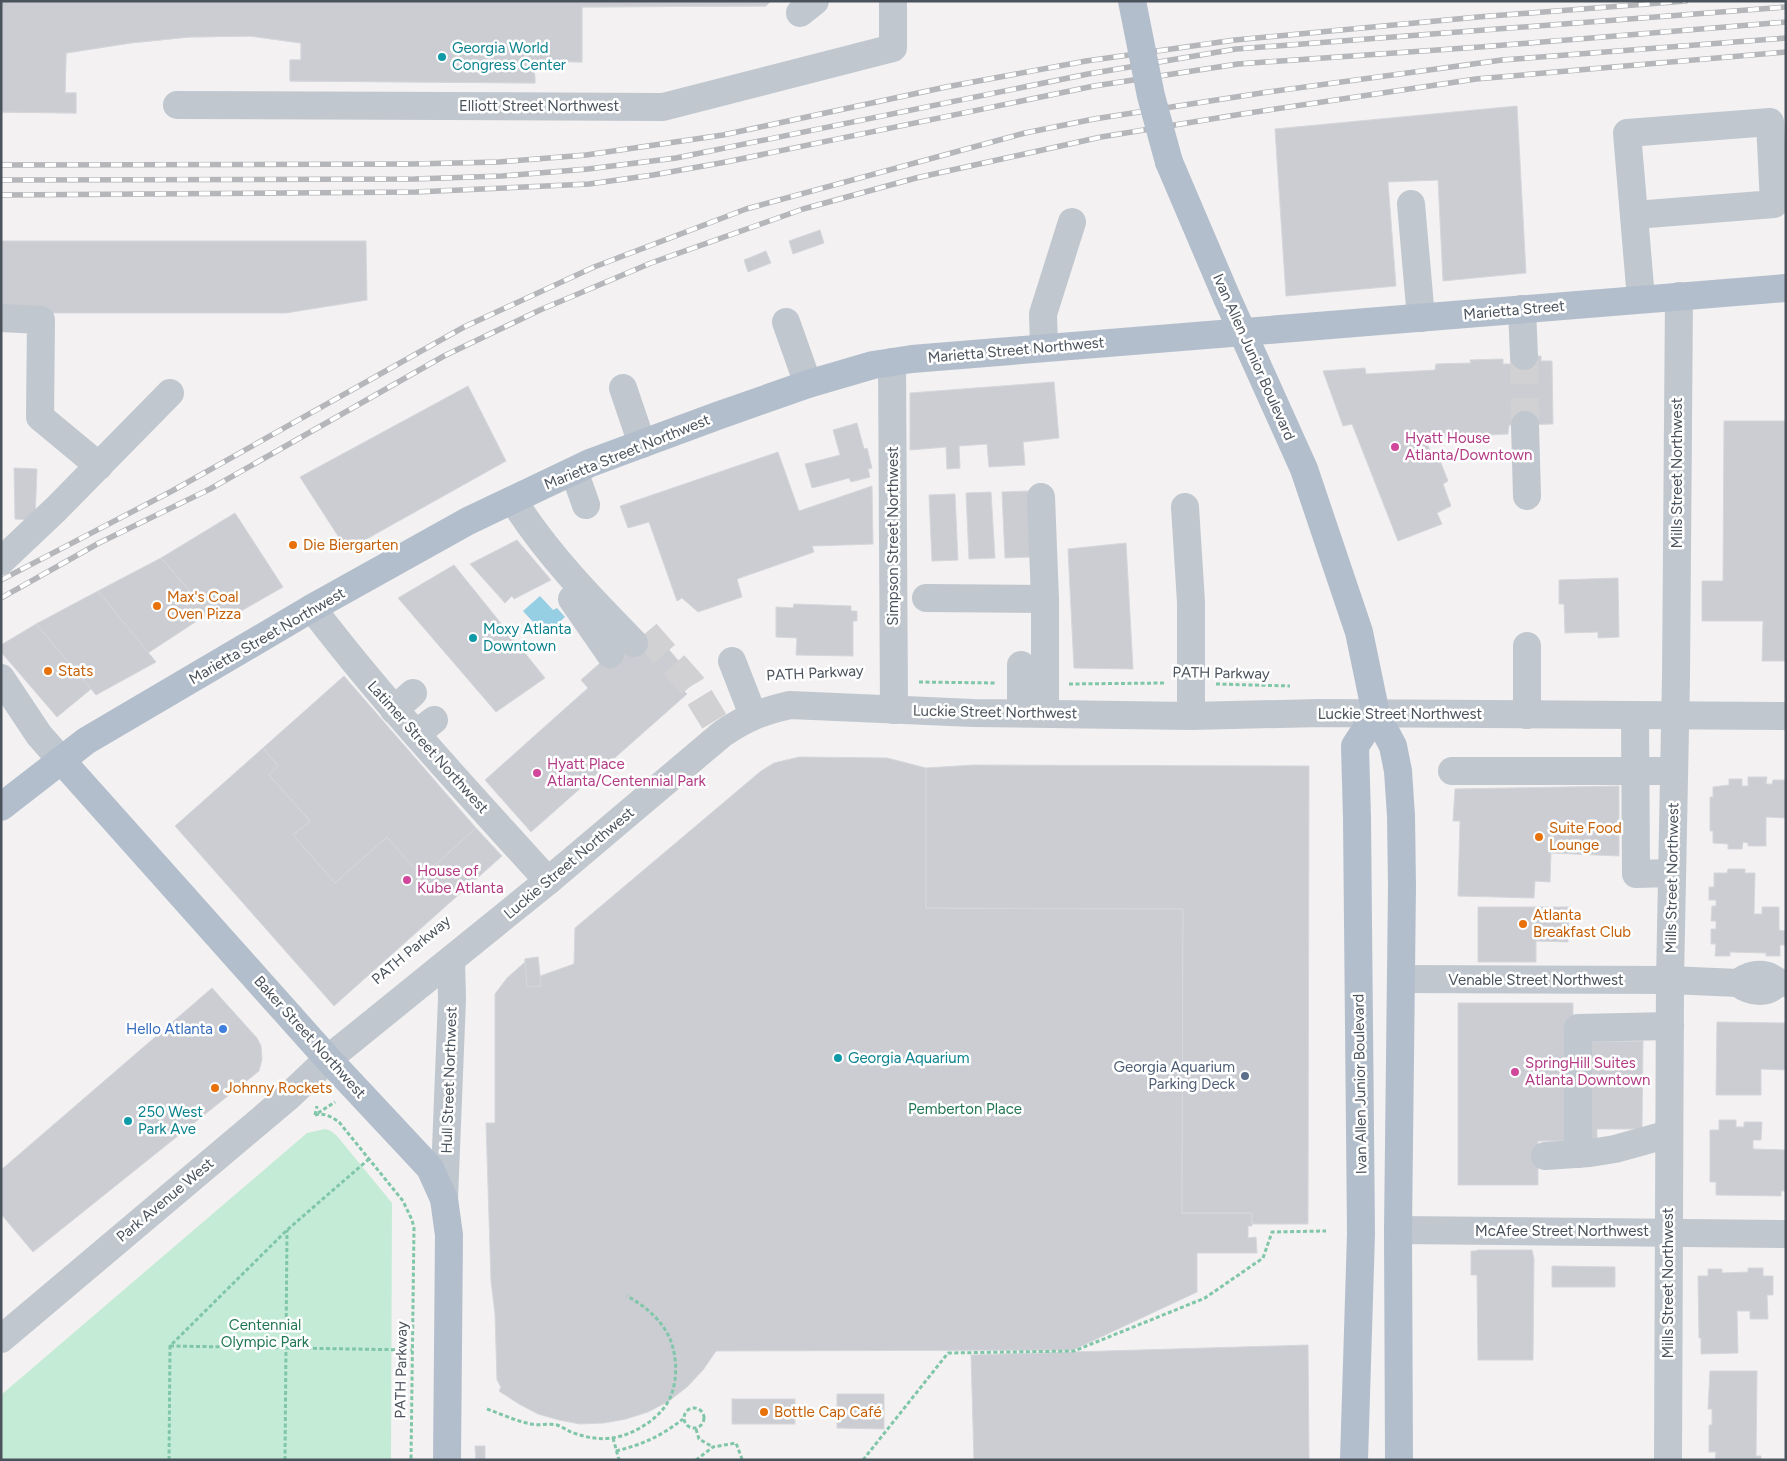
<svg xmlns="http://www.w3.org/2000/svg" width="1787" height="1461" viewBox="0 0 1787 1461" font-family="Figtree,sans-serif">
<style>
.green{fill:#c4ebd6}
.water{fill:#96cee4}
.building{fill:#cbcdd3;stroke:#d5d7db}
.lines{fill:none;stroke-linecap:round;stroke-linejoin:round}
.minor-tunnel{stroke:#d1d1d3;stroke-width:28;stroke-dasharray:28 14;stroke-linecap:butt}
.path{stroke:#80c6a9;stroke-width:3;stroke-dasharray:4 2.5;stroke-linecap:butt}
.minor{stroke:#c0c7ce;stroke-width:28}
.major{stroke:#b3becc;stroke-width:28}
.rail-casing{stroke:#b4b6ba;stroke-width:5.5}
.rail{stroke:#fff;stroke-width:4;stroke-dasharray:11;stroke-linecap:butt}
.major-bridge{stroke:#b3becc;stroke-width:28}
.culture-dot{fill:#0f9aa8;stroke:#fff;stroke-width:2}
.hotel-dot{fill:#d1479c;stroke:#fff;stroke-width:2}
.food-dot{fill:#e8710a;stroke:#fff;stroke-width:2}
.shop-dot{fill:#3f7fe0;stroke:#fff;stroke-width:2}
.service-dot{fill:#5c6f8a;stroke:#fff;stroke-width:2}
.labels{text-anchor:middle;stroke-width:5;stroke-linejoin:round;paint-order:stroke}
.culture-label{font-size:15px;fill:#0d838f;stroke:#fff;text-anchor:start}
.street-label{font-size:15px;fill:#4a525c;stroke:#fff}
.hotel-label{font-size:15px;fill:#b23c85;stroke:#fff;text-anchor:start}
.food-label{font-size:15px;fill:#c56008;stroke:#fff;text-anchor:start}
.shop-label{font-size:15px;fill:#366cbe;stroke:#fff;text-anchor:end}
.service-label{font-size:15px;fill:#4e5e75;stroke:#fff;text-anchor:end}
.park-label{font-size:15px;fill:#217753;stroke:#fff}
</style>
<rect width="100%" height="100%" fill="#f3f1f1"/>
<polygon class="green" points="325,1129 331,1131 337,1136 392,1203 391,1460 1,1460 1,1395 307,1133"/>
<polygon class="water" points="540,596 553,610 557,608 565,617 545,635 523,611"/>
<g class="building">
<polygon points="1,1 771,1 766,6 582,7 582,62 534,61 535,83 290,81 290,60 301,60 301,43 250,36 189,37 130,43 66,53 65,93 76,93 76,113 1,112"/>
<polygon points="1,1 771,1 766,6 582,7 582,62 534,61 535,83 290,81 290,60 301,60 301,43 250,36 189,37 130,43 66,53 65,93 76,93 76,113 1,112"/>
<polygon points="1517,106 1526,273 1443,281 1438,180 1388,182 1396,286 1286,296 1275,129"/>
<polygon points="820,230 824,243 793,254 789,241"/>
<polygon points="1,241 366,241 367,300 286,313 1,313"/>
<polygon points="766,251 771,263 748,272 744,260"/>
<polygon points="1541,356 1541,361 1552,361 1553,424 1509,425 1508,434 1442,437 1441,435 1424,436 1433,458 1439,458 1448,481 1443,484 1451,506 1437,513 1442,524 1398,541 1352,424 1343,426 1323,371 1365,368 1366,374 1435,370 1436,364 1471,363 1470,360 1503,359 1503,364 1511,364 1511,357"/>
<polygon points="1054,382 1059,438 1023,442 1025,465 989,467 987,444 959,446 960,468 947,469 946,447 910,450 910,393"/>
<polygon points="468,386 506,461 347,550 300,477"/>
<polygon points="1724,421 1786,421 1786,661 1762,661 1763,621 1702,621 1702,581 1723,581"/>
<polygon points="857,423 864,449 867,448 872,468 868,469 870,477 851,482 849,478 812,488 805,464 840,455 833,430"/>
<polygon points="778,452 799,511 872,486 873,544 812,546 814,552 737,579 742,597 698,612 682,598 677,601 649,522 628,528 620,506"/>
<polygon points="14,468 37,469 35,520 15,519"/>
<polygon points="1028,491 1031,557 1005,558 1002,492"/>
<polygon points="991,492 995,558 969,559 966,493"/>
<polygon points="955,494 958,560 932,561 929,495"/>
<polygon points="235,513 283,587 222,622 209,613 161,558"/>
<polygon points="517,540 551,580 514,599 512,596 505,603 470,564"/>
<polygon points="1126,543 1133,669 1074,668 1068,549"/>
<polygon points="161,558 209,613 148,653 98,591"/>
<polygon points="454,565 545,678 496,712 398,598"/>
<polygon points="1618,578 1619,637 1598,638 1598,632 1565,633 1564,604 1559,604 1559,580"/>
<polygon points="98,591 156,662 96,695 36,624"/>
<polygon points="794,604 851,606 851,611 857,611 857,621 853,621 853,656 796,655 797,638 776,637 776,607 793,608"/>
<polygon points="36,624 91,689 57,717 1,652 1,645"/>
<polygon points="651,629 696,681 684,691 687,694 531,832 485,780 588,688 581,680 610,654 622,654"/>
<polygon points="344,676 476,828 422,877 387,837 335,883 293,835 310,821 269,775 278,766 263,748"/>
<polygon points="263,748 278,766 269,775 310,821 293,835 335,883 387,837 422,877 476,828 502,856 334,1006 175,826"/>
<polygon points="799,757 887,758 926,768 926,908 1183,909 1182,1213 1252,1213 1252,1226 1248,1226 1248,1238 1256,1237 1257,1253 1197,1253 1197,1292 1073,1350 716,1351 703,1370 687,1387 669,1401 648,1412 626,1419 604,1423 580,1424 559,1420 538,1414 519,1404 499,1391 501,1387 497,1380 495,1314 491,1281 486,1123 495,1123 495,994 507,978 525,962 525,959 538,957 540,976 574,964 575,928 761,771 774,763"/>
<polygon points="973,765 1309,766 1308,1224 1252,1224 1252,1213 1182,1213 1183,909 926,908 926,768"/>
<polygon points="1748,777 1767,777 1766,784 1772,784 1773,780 1786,780 1786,818 1766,817 1766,846 1748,846 1748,843 1743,842 1742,849 1728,849 1728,844 1713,843 1713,831 1710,831 1710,797 1713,797 1713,787 1729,785 1729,779 1742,779 1742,786 1748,786"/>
<polygon points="1619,786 1619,856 1551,853 1550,882 1535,881 1534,898 1458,896 1460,821 1453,821 1455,789"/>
<polygon points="1728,869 1745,869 1745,873 1755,873 1754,914 1762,914 1762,907 1779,907 1779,930 1785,931 1785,945 1780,945 1780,956 1766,956 1766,953 1730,952 1730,956 1715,956 1716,944 1711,944 1711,929 1716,929 1716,921 1711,921 1712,906 1716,906 1716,900 1709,900 1709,887 1714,887 1714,873 1727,873"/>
<polygon points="1478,907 1569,907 1568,942 1536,941 1536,962 1478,962"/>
<polygon points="538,957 541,986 527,987 525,959"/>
<polygon points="212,988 257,1038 261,1046 262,1059 259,1071 33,1252 1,1214 1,1170"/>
<polygon points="1458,1003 1573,1003 1573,1141 1538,1141 1538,1185 1458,1185"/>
<polygon points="1717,1022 1786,1023 1786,1070 1761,1069 1761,1095 1716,1095"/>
<polygon points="1643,1041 1642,1129 1597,1129 1597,1141 1581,1140 1582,1042"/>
<polygon points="1719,1120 1736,1120 1736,1127 1744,1127 1744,1122 1762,1122 1761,1140 1753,1140 1753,1149 1786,1150 1786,1191 1781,1191 1781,1196 1716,1195 1716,1182 1710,1182 1710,1130 1719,1130"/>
<polygon points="1477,1250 1532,1250 1534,1259 1533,1360 1478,1360 1477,1275 1471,1275 1471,1251 1477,1251"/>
<polygon points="1552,1266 1615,1267 1615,1287 1552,1287"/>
<polygon points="1748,1268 1763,1268 1763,1276 1773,1276 1773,1295 1767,1295 1768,1319 1750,1319 1750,1311 1737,1311 1738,1353 1701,1354 1701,1338 1699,1338 1698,1276 1708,1276 1708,1269 1722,1269 1722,1273 1748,1272"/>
<polygon points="1308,1345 1309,1460 974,1460 971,1355"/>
<polygon points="1710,1371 1757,1371 1756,1456 1761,1456 1761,1460 1715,1460 1716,1452 1709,1452 1709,1425 1712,1425 1712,1409 1708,1409"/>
<polygon points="837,1394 884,1394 884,1429 837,1428"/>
<rect x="732" y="1399" width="63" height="25"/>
<polygon points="475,1446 485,1446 485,1460 476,1460"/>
</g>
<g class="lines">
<g class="minor-tunnel">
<polyline points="1524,356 1525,425"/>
<polyline points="646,633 692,685 722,734"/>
</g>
<g class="path">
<polyline points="919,682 995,683"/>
<polyline points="1069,684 1165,683"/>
<polyline points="1216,684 1290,686"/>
<polyline points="318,1113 335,1102"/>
<polyline points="315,1115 317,1106"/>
<path d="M315,1115C323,1112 332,1117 339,1122L403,1201L412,1220L414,1228L411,1460"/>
<polyline points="170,1346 412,1350"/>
<circle cx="694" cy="1418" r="10"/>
<path d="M487,1409C501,1414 516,1421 531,1424C539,1426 549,1423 557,1425C562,1427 567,1430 571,1432C584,1437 598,1440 612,1438C634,1435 661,1418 670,1398C679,1378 677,1349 666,1331C656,1315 643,1305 627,1296"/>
<polyline points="696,1429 699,1439 713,1447"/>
<polyline points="613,1438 619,1460"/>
<path d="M616,1451C644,1444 661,1436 683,1419"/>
<polyline points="169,1460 170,1346 287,1230 369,1159"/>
<polyline points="285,1460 287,1230"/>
<polyline points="696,1460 713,1447 736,1443 742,1459"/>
<polyline points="863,1460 948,1353 1074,1351 1205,1298 1263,1258 1272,1232 1326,1231"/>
</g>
<g class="minor">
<polyline points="800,13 815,1"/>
<polyline points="177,105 663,107 893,48 893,1"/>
<polyline points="1411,204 1421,318"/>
<polyline points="1635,215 1774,204 1770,122 1627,133 1641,299"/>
<polyline points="1522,309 1524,356"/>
<polyline points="1,318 41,320 40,417 99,466"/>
<polyline points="786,322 808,384"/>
<polyline points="1044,347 1043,314 1072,222"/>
<polyline points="892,362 894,710"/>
<polyline points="623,388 642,444"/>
<polyline points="1525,425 1527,496"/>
<polyline points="574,471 586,505"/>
<polyline points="1041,497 1045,599 1045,713"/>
<path d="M513,500C546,553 590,598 634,643"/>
<polyline points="1185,507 1191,602 1191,716"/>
<polyline points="1,561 56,509 170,393"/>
<polyline points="926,598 1045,599"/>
<polyline points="572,599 610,654"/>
<path d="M312,608C385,704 468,792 548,881"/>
<polyline points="1527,646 1527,715"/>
<polyline points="732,661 753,715"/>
<polyline points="1021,665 1021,713"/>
<polyline points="1,678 39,735 61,760"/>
<polyline points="394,710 413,693"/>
<polyline points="1635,715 1636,874 1672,873"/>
<polyline points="416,734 434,720"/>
<polyline points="1452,771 1674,771"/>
<polyline points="1401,979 1670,980 1738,983"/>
<path d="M1777,983C1767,995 1750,992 1738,983C1747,976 1760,972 1770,977C1778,981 1776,983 1786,983"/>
<polyline points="1578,1154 1578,1028 1670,1026"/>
<polyline points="1545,1156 1590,1153 1615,1149 1669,1134"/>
<polyline points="444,1199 452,999 451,960"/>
<polyline points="1398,1230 1786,1234"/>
<path d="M1,1339L288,1097L328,1059L548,881L722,734C745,718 763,711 790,705L973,713L1191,716L1320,713L1786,716"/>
<polyline points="1668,1460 1670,980 1676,677 1679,296"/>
</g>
<g class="major">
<polyline points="1169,162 1227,298 1304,469 1359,632 1376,714 1393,746 1398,771 1401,816 1402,886 1398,1230 1399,1460"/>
<polyline points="61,760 328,1059 430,1168 444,1199 449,1235 447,1460"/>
<polyline points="1,807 86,741 312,608 468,521 590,463 717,416 808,384 873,365 912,359 1786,288"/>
<polyline points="1354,1460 1361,1234 1357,818 1355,746 1376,714"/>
</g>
<defs>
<g id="rail">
<polyline points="1,165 412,164 499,162 586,155 723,135 946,87 1086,61 1235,40 1478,17 1686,1"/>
<polyline points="1,180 415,179 502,176 588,169 676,158 1088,74 1236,49 1786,7"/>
<polyline points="1,195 416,192 589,184 653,175 726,162 1094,86 1238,64 1480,47 1786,22"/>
<polyline points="1,580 172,491 464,327 594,267 746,209 1025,133 1094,119 1268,92 1502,60 1786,38"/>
<polyline points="1,598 99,543 210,489 444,356 540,310 651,263 803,209 916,178 1101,137 1242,114 1476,79 1786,52"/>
</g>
</defs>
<use href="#rail" class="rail-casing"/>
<use href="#rail" class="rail"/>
<polyline class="major-bridge" points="1132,1 1151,96 1169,162"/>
</g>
<g class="culture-dot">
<circle cx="442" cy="57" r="5"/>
<circle cx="473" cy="638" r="5"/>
<circle cx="838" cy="1058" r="5"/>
<circle cx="128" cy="1121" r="5"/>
</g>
<g class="hotel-dot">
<circle cx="1395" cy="447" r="5"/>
<circle cx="537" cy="773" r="5"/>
<circle cx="407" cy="880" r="5"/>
<circle cx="1515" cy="1072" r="5"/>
</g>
<g class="food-dot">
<circle cx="293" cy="545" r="5"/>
<circle cx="157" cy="606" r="5"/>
<circle cx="48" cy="671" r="5"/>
<circle cx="1539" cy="837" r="5"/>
<circle cx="1523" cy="924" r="5"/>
<circle cx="215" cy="1088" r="5"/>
<circle cx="764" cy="1412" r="5"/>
</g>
<circle class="shop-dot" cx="223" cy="1029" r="5"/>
<circle class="service-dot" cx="1245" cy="1076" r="5"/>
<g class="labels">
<g class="culture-label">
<text x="452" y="53">Georgia World<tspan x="452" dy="17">Congress Center</tspan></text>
<text x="483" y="634">Moxy Atlanta<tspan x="483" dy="17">Downtown</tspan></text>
<text x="848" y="1063">Georgia Aquarium</text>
<text x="138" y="1117">250 West<tspan x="138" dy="17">Park Ave</tspan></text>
</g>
<g class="street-label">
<text x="539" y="111">Elliott Street Northwest</text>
<text transform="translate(1514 310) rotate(-5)" y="5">Marietta Street</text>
<text transform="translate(1016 350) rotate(-5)" y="5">Marietta Street Northwest</text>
<text transform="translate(1254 357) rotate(66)" y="5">Ivan Allen Junior Boulevard</text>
<text transform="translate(627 452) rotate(-22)" y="5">Marietta Street Northwest</text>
<text transform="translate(1677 473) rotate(-90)" y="5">Mills Street Northwest</text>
<text transform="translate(893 536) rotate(-90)" y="5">Simpson Street Northwest</text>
<text transform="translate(267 636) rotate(-30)" y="5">Marietta Street Northwest</text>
<text transform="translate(815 673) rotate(-3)" y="5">PATH Parkway</text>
<text transform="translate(1221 673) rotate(1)" y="5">PATH Parkway</text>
<text transform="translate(995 712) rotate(1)" y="5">Luckie Street Northwest</text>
<text x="1400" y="719">Luckie Street Northwest</text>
<text transform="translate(428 747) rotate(48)" y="5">Latimer Street Northwest</text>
<text transform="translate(569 863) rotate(-40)" y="5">Luckie Street Northwest</text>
<text transform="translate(1672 878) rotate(-89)" y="5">Mills Street Northwest</text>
<text transform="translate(411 950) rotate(-40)" y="5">PATH Parkway</text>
<text x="1536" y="985">Venable Street Northwest</text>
<text transform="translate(310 1037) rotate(48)" y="5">Baker Street Northwest</text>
<text transform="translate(449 1080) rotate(-88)" y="5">Hull Street Northwest</text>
<text transform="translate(1360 1084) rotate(-91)" y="5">Ivan Allen Junior Boulevard</text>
<text transform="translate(165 1200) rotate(-40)" y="5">Park Avenue West</text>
<text x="1562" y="1236">McAfee Street Northwest</text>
<text transform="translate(1668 1283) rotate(-90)" y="5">Mills Street Northwest</text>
<text transform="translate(401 1370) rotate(-89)" y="5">PATH Parkway</text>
</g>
<g class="hotel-label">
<text x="1405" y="443">Hyatt House<tspan x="1405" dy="17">Atlanta/Downtown</tspan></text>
<text x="547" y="769">Hyatt Place<tspan x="547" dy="17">Atlanta/Centennial Park</tspan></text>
<text x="417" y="876">House of<tspan x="417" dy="17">Kube Atlanta</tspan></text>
<text x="1525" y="1068">SpringHill Suites<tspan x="1525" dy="17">Atlanta Downtown</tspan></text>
</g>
<g class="food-label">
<text x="303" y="550">Die Biergarten</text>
<text x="167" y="602">Max's Coal<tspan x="167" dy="17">Oven Pizza</tspan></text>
<text x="58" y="676">Stats</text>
<text x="1549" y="833">Suite Food<tspan x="1549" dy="17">Lounge</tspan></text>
<text x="1533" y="920">Atlanta<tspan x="1533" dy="17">Breakfast Club</tspan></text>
<text x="225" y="1093">Johnny Rockets</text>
<text x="774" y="1417">Bottle Cap Café</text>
</g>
<g class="shop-label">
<text x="213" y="1034">Hello Atlanta</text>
</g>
<g class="service-label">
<text x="1235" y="1072">Georgia Aquarium<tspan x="1235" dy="17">Parking Deck</tspan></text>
</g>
<g class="park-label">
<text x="965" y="1114">Pemberton Place</text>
<text x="265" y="1330">Centennial<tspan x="265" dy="17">Olympic Park</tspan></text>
</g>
</g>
<rect width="1787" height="1461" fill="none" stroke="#4a525c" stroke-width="5"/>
</svg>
